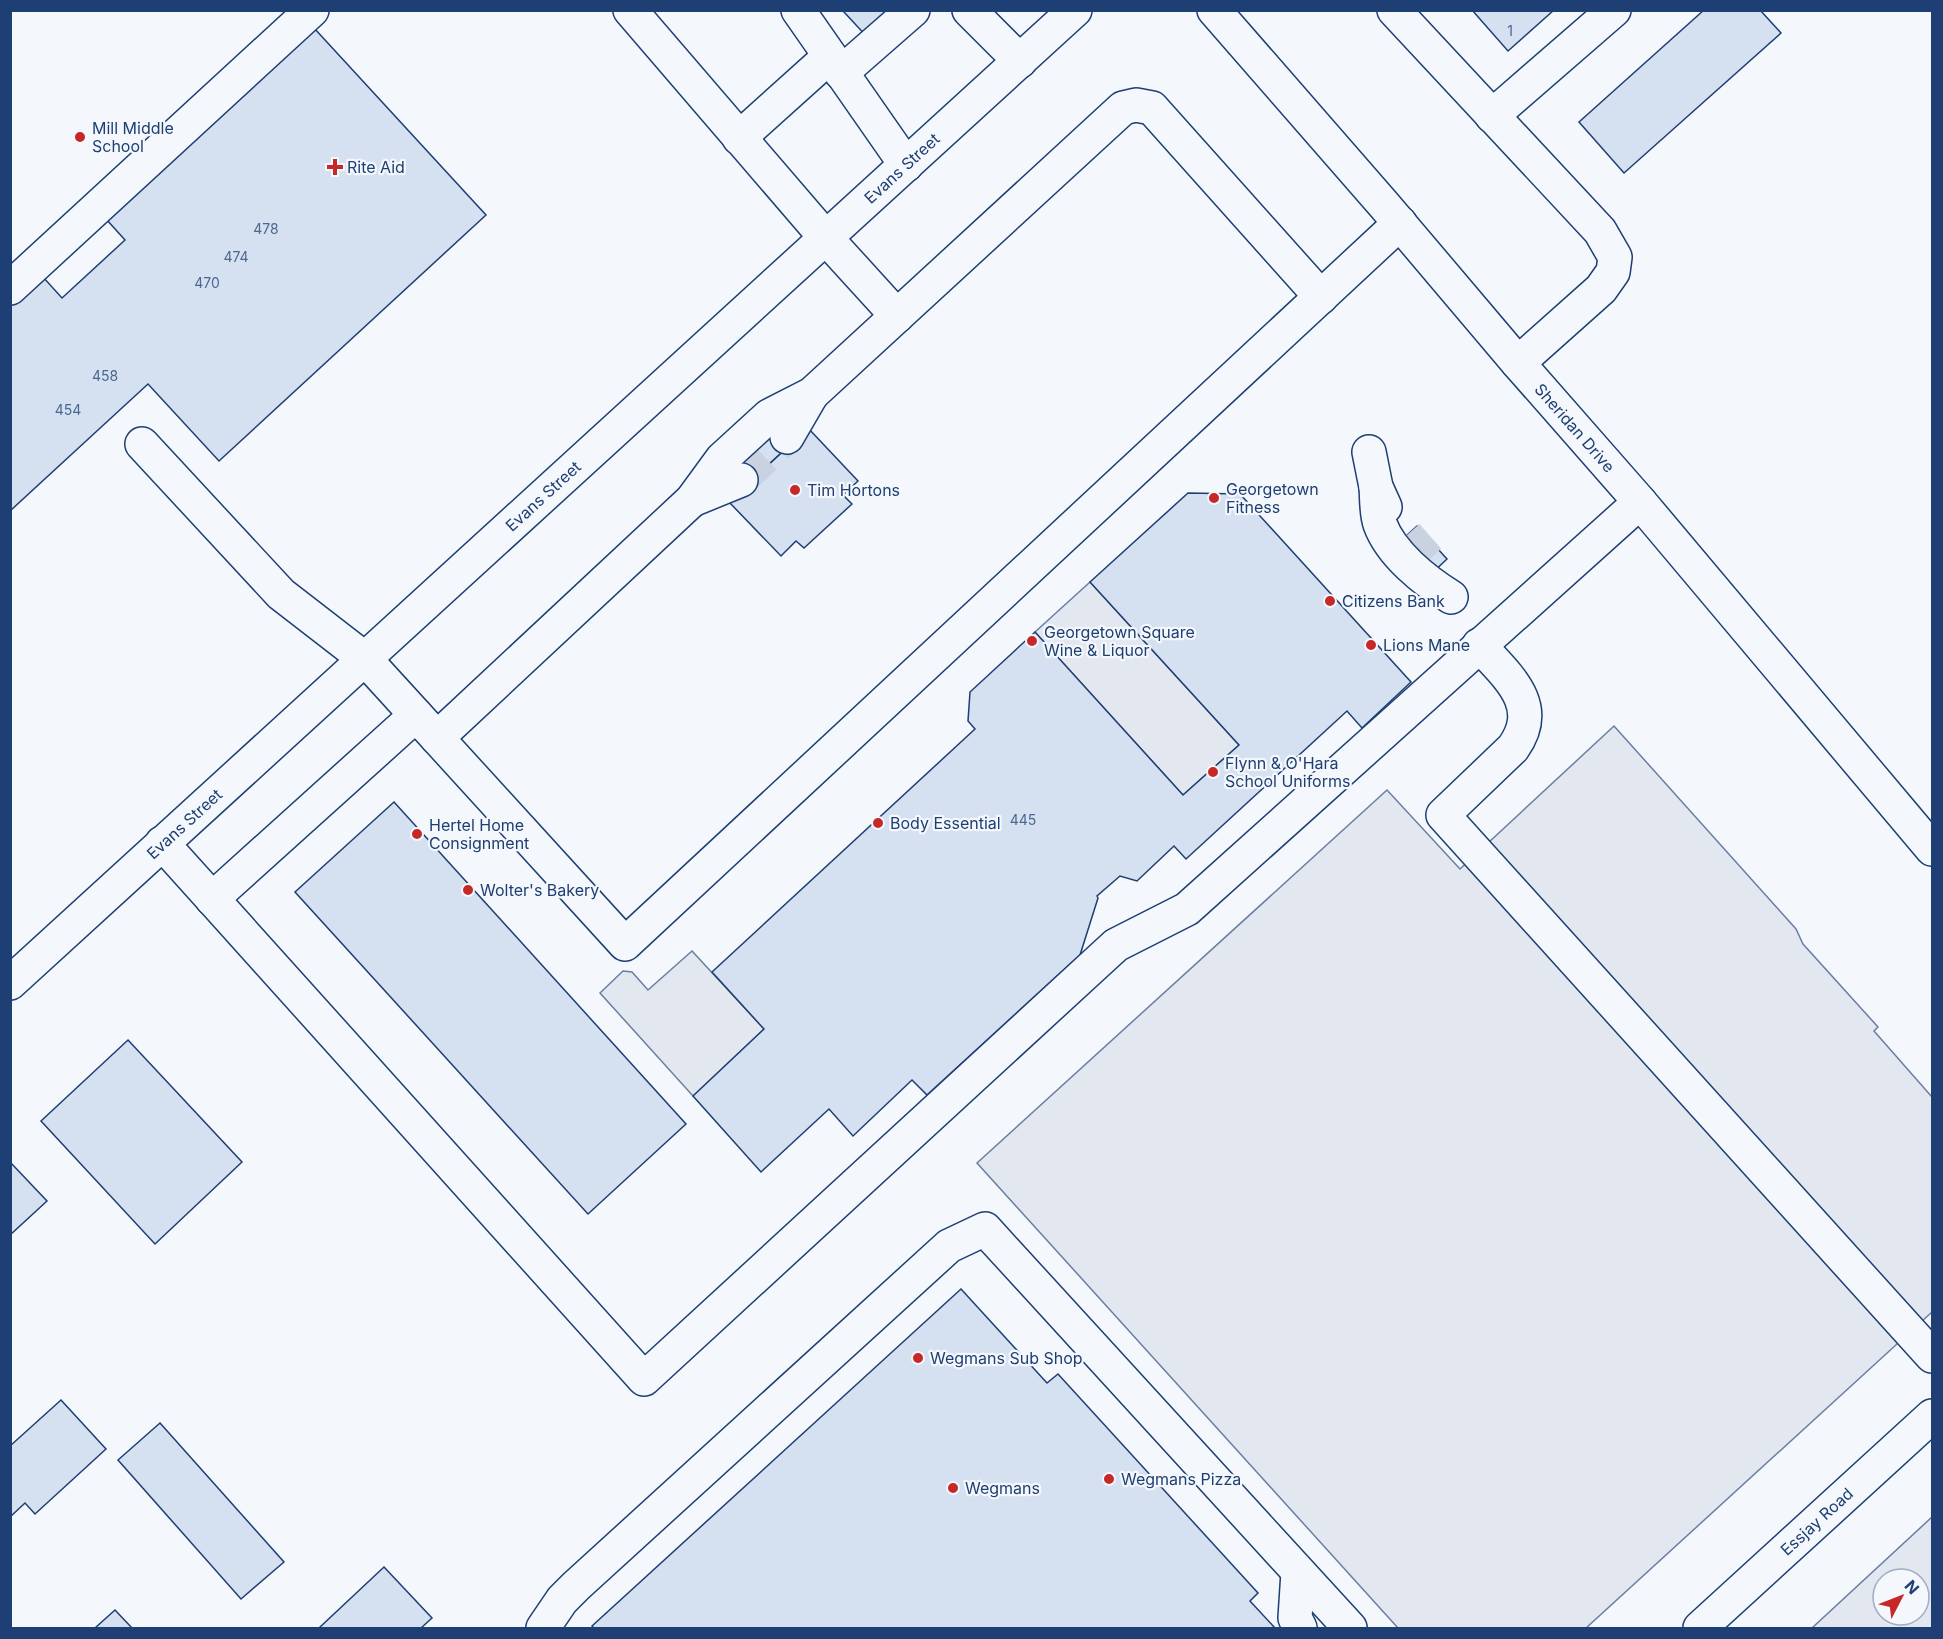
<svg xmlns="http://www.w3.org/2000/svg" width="1943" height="1639" viewBox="0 0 1943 1639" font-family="Inter,sans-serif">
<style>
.parking{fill:#e3e8f0;stroke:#687fa3;stroke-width:1.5;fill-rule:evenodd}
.building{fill:#d5e0f0;stroke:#1d3f73;stroke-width:1.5}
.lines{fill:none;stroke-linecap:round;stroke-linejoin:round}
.minor-tunnel{stroke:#c9d2e0;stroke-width:33;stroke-dasharray:33 16;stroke-linecap:butt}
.minor-casing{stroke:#1d3f73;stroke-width:36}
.major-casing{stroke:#1d3f73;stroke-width:36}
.minor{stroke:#f4f7fb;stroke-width:33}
.major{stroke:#f4f7fb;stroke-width:33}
.poi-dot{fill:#c62828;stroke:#f4f7fb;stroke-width:2}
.labels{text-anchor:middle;stroke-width:4.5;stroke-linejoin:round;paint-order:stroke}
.number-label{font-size:14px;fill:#4b6792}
.poi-label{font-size:16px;fill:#1d3f73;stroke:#f4f7fb;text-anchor:start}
.street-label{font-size:16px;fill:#1d3f73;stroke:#f4f7fb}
</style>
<rect width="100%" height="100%" fill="#f4f7fb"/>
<g class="parking">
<polygon points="1090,582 1239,745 1183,795 1035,632"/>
<polygon points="1614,726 1796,929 1803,944 1878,1027 1874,1031 1932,1097 1932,1312 1586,1628 1398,1628 977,1163 1387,790 1460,869"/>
<polygon points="692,951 764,1029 693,1096 600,993 623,971 632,972 648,990"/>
<path d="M1932,1517V1628H1812ZM1883,1579H1919V1615H1883Z"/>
</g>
<g class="building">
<polygon points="846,10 900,10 869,39 844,12"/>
<polygon points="1472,10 1554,10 1508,51"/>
<polygon points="1704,10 1760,10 1781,33 1624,173 1579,122"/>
<polygon points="314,28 486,215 219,461 148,384 10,511 10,306 43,277 62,298 125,240 106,219"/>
<polygon points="776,426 792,443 746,485 730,468"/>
<polygon points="808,428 858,481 843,495 852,504 804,548 796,541 781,556 729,502"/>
<polygon points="1188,493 1240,494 1411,682 1362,728 1347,711 1186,859 1174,846 1137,881 1120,876 1097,896 1098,898 1080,955 927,1095 912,1080 853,1136 829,1109 761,1172 693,1096 764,1029 712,972 975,729 968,721 970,692 1035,632 1183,795 1239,745 1090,582"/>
<polygon points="1417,526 1447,559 1426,579 1395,546"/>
<polygon points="394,802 686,1124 588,1214 295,892"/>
<polygon points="128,1040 242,1162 155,1244 41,1121"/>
<polygon points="10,1162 47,1201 10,1235"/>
<polygon points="961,1289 1047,1383 1058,1374 1258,1593 1250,1601 1275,1628 594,1628 592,1626"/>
<polygon points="61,1400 106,1449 35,1514 25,1503 10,1517 10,1446"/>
<polygon points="160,1423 284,1562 241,1599 118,1460"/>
<polygon points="384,1567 432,1618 421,1628 319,1628"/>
<polygon points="115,1610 132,1628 95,1628"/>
</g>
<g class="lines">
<g class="minor-tunnel">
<polyline points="741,480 787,437"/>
<polyline points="1407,535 1437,569"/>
</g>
<defs>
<g id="minor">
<polyline points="630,10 826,238 897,316"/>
<polyline points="798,10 906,165"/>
<polyline points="969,10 1020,61"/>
<polyline points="1394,10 1600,231 1615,257 1613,272 1601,289 1518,363"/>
<polyline points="841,73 913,10"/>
<polyline points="1492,116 1614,10"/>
<polyline points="739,138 829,57"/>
<polyline points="10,288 312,10"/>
<polyline points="787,437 812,394"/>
<polyline points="142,444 281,594 365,659 625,944 1400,223"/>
<polyline points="1369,452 1376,487 1385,507"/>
<path d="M1376,487C1377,498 1376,513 1380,524C1391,554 1425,581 1451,597"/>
<polyline points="692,500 741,480"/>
<path d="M1479,645C1507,676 1544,705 1513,748L1443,815L1932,1356"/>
<polyline points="437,738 692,500 722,459 769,416 812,394 1123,108 1136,105 1152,108 1321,297"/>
<polyline points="162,843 644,1379 1116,945 1187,909 1640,502"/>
<polyline points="212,899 416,715"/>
<path id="s1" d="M10,983L1075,10"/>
<polyline points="1298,1572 1295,1618 1300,1628"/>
<polyline points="543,1628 562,1600 576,1586 949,1246 985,1229 1350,1628"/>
<path id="s2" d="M1700,1628L1932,1416"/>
</g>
<g id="major">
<path id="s3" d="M1214,10L1385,206L1518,363L1640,502L1932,849"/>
</g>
</defs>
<use href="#minor" class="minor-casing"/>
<use href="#major" class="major-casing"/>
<use href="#minor" class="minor"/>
<use href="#major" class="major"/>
</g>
<g class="poi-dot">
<circle cx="80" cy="137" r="6"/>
<path d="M332 158h6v6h6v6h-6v6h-6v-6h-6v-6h6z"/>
<circle cx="795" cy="490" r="6"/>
<circle cx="1214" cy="498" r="6"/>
<circle cx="1330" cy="601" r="6"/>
<circle cx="1032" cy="641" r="6"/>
<circle cx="1371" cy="645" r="6"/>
<circle cx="1213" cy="772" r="6"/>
<circle cx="878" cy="823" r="6"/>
<circle cx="417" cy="834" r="6"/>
<circle cx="468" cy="890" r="6"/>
<circle cx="918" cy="1358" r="6"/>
<circle cx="1109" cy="1479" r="6"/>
<circle cx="953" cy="1488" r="6"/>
</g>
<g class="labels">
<g class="number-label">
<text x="1510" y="36">1</text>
<text x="266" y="234">478</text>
<text x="236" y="262">474</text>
<text x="207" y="288">470</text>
<text x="105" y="381">458</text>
<text x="68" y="415">454</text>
<text x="1023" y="825">445</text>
</g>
<g class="poi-label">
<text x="92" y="134">Mill Middle<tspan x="92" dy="18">School</tspan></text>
<text x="347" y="173">Rite Aid</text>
<text x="1226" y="495">Georgetown<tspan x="1226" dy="18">Fitness</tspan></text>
<text x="807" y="496">Tim Hortons</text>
<text x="1342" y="607">Citizens Bank</text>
<text x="1044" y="638">Georgetown Square<tspan x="1044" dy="18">Wine &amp; Liquor</tspan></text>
<text x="1383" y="651">Lions Mane</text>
<text x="1225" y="769">Flynn &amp; O'Hara<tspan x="1225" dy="18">School Uniforms</tspan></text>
<text x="890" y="829">Body Essential</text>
<text x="429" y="831">Hertel Home<tspan x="429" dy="18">Consignment</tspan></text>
<text x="480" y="896">Wolter's Bakery</text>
<text x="930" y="1364">Wegmans Sub Shop</text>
<text x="1121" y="1485">Wegmans Pizza</text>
<text x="965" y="1494">Wegmans</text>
</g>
<g class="street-label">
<text dy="6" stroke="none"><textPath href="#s1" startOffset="1208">Evans Street</textPath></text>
<text dy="6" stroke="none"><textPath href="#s3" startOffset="552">Sheridan Drive</textPath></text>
<text dy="6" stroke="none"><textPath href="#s1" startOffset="722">Evans Street</textPath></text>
<text dy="6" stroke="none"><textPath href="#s1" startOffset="236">Evans Street</textPath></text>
<text dy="6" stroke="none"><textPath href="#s2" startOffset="158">Essjay Road</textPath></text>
</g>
</g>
<rect width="1943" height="1639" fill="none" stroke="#1d3f73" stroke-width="24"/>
<g transform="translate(1901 1597) rotate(48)"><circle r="28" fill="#f4f7fb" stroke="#9eadc5" stroke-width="1.5"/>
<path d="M0-4.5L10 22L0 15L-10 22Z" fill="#c62828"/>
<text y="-9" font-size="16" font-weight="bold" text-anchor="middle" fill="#1d3f73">N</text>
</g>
</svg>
